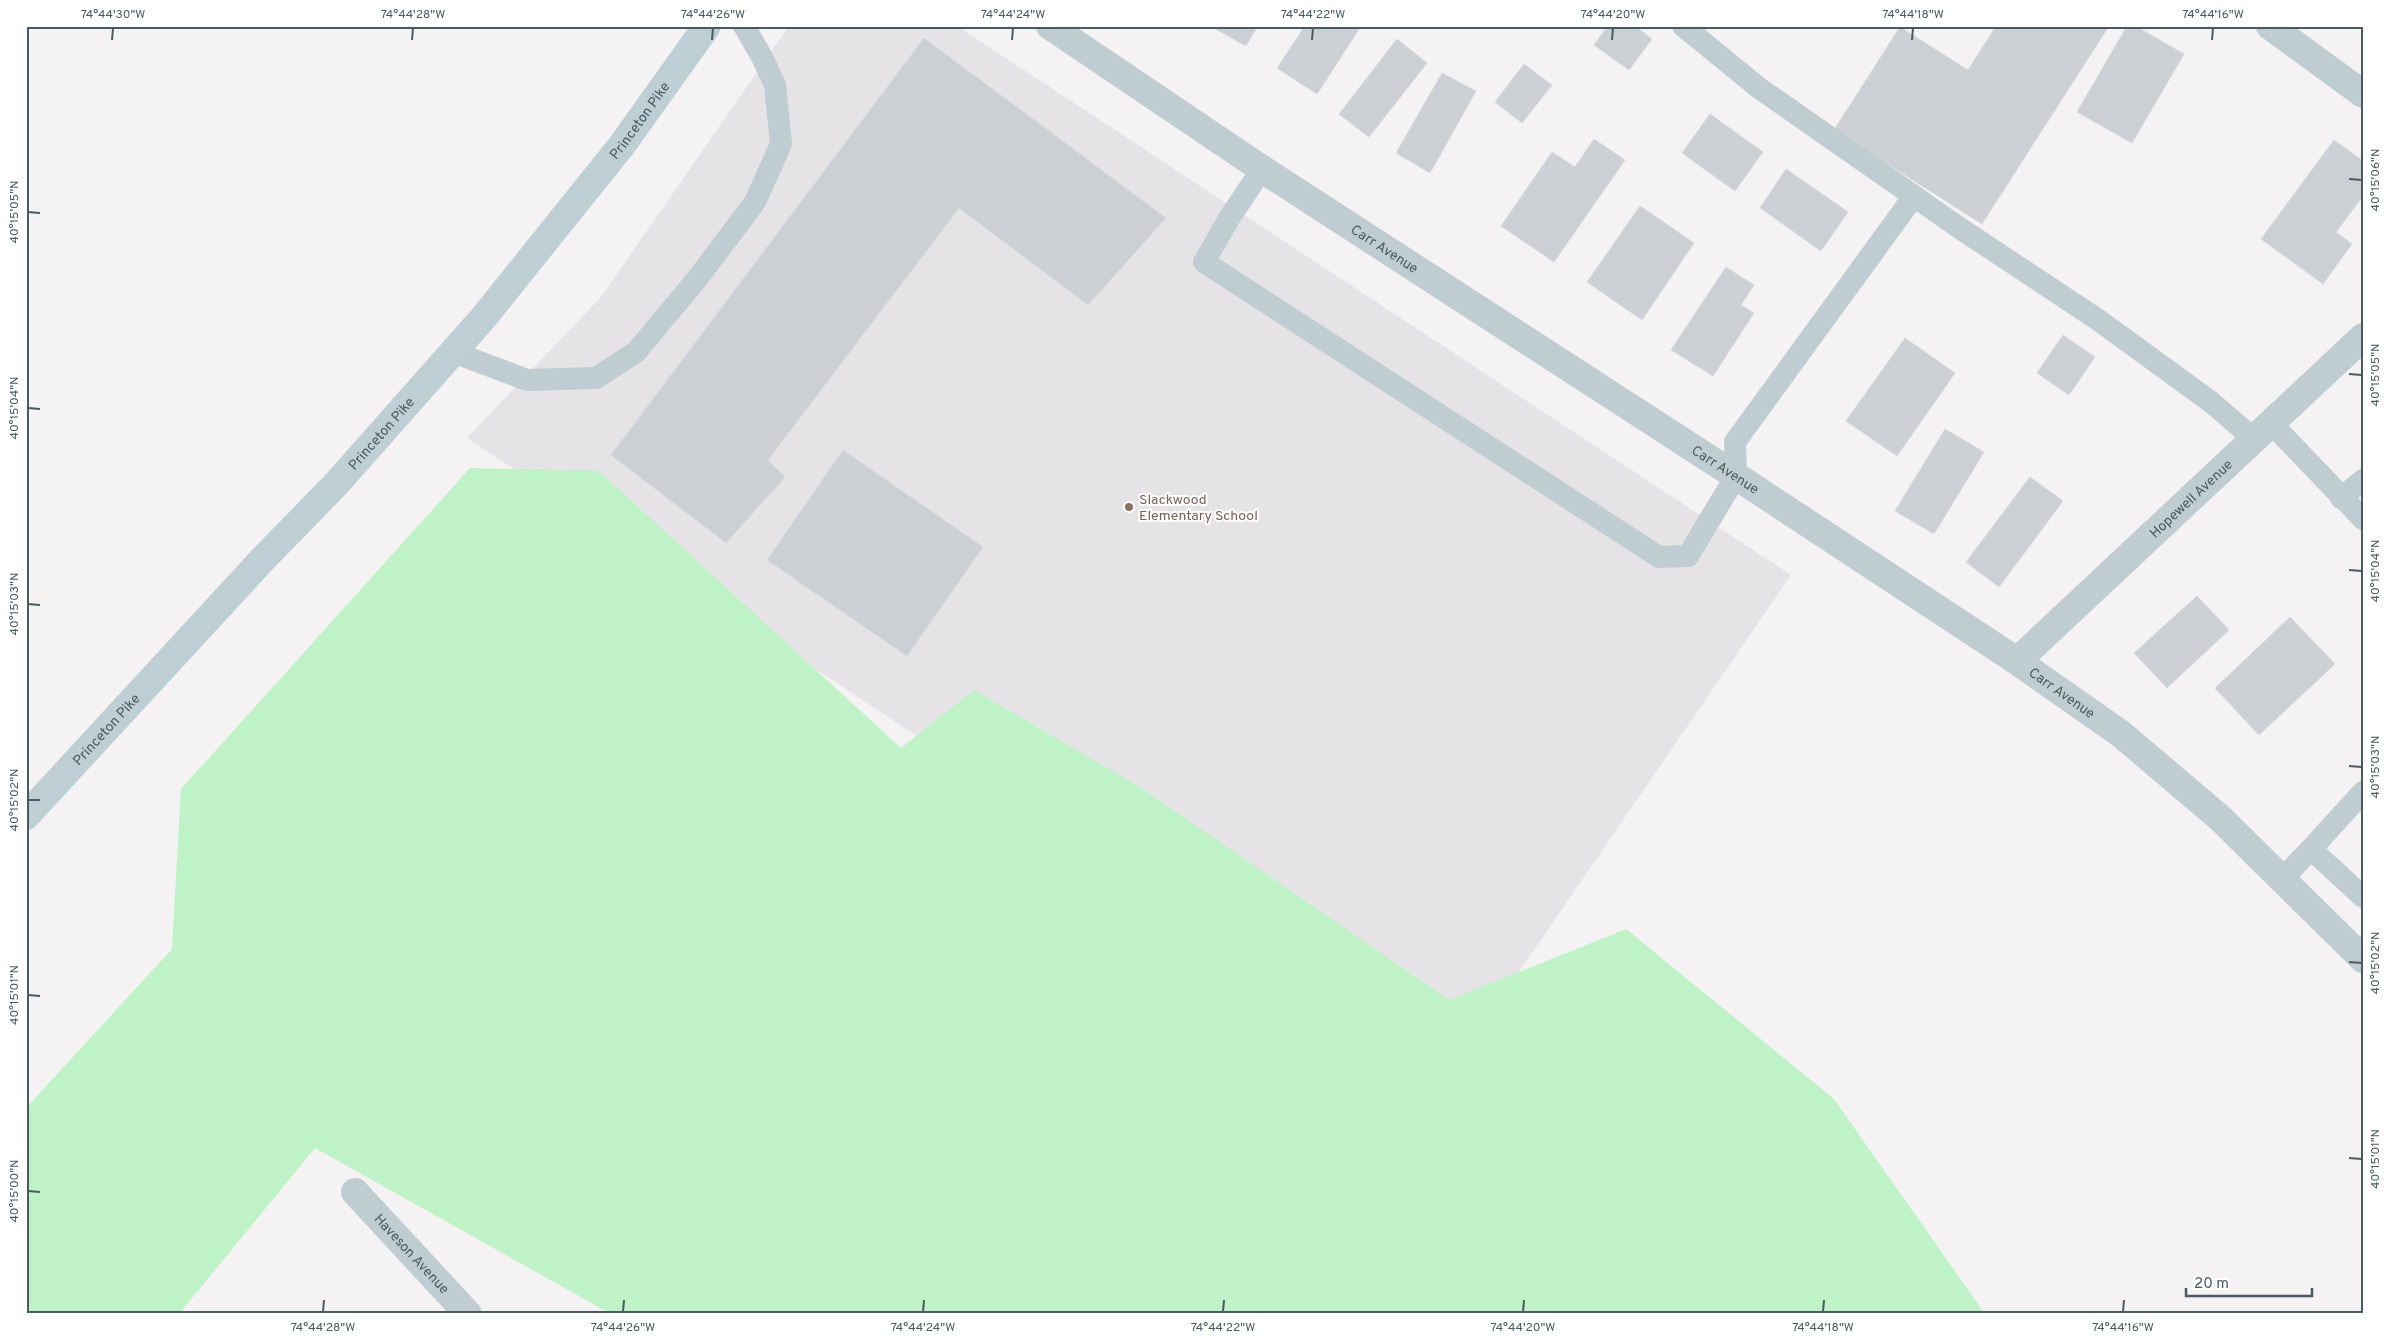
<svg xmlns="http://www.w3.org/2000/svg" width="2389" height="1340" viewBox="0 0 2389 1340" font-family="Overpass,sans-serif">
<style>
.education{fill:#e5e3e5}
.green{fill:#c0f2c7}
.building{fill:#ccd0d4;stroke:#d6dadd}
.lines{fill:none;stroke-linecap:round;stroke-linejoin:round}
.service{stroke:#bfcdd2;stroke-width:22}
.minor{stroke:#bfcdd2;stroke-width:28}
.secondary{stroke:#bdced4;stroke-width:28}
.ticks{fill:none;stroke:#495b61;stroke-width:2}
.education-dot{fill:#8d6e63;stroke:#fff;stroke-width:2}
.labels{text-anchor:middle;stroke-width:4;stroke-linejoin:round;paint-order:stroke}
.street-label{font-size:14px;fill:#495b61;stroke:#fff}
.education-label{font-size:14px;fill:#785e54;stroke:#fff;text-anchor:start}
.neatline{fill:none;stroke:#495b61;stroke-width:2}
.ticks-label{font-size:12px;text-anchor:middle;fill:#495b61}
</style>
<rect width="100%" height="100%" fill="#f4f2f3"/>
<polygon class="education" points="789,26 957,26 1791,575 1442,1084 467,438 601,297"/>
<polygon class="green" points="470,468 599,471 901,748 974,690 1140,787 1449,1000 1626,929 1834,1099 1985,1314 611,1314 315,1148 179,1314 26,1314 26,1108 172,949 181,789"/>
<g class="building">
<polygon points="1210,26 1258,26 1246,46"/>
<polygon points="1305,26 1361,26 1317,94 1277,68"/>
<polygon points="1608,26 1635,26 1652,39 1629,70 1594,45"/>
<polygon points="1996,26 2109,26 1982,224 1834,130 1900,27 1968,70"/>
<polygon points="2127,26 2135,26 2184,54 2132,143 2077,112"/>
<polygon points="924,38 1166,218 1088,305 959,208 768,460 785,477 726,543 611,455"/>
<polygon points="1397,39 1427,63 1369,137 1339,114"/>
<polygon points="1524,64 1552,85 1522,123 1495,102"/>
<polygon points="1442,73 1476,91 1430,173 1396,153"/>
<polygon points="1710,114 1763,152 1735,191 1682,153"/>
<polygon points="1594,139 1625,160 1554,262 1501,226 1552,152 1575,167"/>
<polygon points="2334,140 2363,161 2363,196 2336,232 2352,244 2323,284 2261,239"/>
<polygon points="1786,169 1848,212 1821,251 1760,208"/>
<polygon points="1640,206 1694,243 1642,320 1587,282"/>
<polygon points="1726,267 1754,285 1741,305 1754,313 1713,376 1671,350"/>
<polygon points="2063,335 2095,357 2069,395 2037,373"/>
<polygon points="1905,338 1955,373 1897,456 1846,421"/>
<polygon points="1945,429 1984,452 1934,534 1895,511"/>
<polygon points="843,450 983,547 907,656 767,560"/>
<polygon points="2030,477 2063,501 1999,587 1966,562"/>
<polygon points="2197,596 2229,630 2167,688 2134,653"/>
<polygon points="2290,617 2335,664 2259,735 2215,688"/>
</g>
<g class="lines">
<g class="service">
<polyline points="1683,26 1759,88 1961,229 2097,319 2211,402 2254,439"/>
<polyline points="1262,169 1230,217 1204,262 1659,557 1688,556 1736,476 1735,442 1914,196"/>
<polyline points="453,352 527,380 596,378 636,352 697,279 755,202 781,144 775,85 762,57 744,26"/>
<polyline points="2271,423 2363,519"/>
<polyline points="2341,498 2363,480"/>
<polyline points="2363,792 2311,849 2363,897"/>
<polyline points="2282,879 2311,849"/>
</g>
<g class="minor">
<path id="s1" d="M1050,26L1262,169L1736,476L2017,661L2121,734L2220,818L2363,959"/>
<polyline points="2270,26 2363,94"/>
<path id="s2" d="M2017,661L2363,337"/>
<path id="s3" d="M355,1192L468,1314"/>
</g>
<path class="secondary" id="s4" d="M26,816L262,560L337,483L484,317L622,145L707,26"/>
</g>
<path class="ticks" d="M112,40L113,28M412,40L413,28M712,40L713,28M1012,40L1013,28M1312,40L1313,28M1612,40L1613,28M1912,40L1913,28M2212,40L2213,28M2349,179L2362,180M28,212L40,213M2349,374L2362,375M28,408L40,409M2349,570L2362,571M28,604L40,605M2349,766L2362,767M28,800H40M2349,962L2362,963M28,995L40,996M2349,1158L2362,1159M28,1191L40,1192M323,1312L324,1300M623,1312L624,1300M923,1312L924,1300M1223,1312L1224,1300M1523,1312L1524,1300M1823,1312L1824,1300M2123,1312L2124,1300"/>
<circle class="education-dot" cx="1129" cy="507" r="5"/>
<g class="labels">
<g class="street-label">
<text dy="5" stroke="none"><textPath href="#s4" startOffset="928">Princeton Pike</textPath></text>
<text dy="5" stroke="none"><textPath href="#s1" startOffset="402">Carr Avenue</textPath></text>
<text dy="5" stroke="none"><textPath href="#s4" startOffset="522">Princeton Pike</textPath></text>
<text dy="5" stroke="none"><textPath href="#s1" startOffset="808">Carr Avenue</textPath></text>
<text dy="5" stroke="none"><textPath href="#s2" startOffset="238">Hopewell Avenue</textPath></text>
<text dy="5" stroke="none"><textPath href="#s1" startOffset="1212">Carr Avenue</textPath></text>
<text dy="5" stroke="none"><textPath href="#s4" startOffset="118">Princeton Pike</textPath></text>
<text dy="5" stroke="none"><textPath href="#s3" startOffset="84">Haveson Avenue</textPath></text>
</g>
<g class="education-label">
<text x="1139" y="504">Slackwood<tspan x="1139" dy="16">Elementary School</tspan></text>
</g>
</g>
<rect width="2389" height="1340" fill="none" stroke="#ffffff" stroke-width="55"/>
<path d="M2186 1288v8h126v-8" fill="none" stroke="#495b61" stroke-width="2.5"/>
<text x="2194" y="1288" font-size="15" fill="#495b61" stroke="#ffffff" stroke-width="4" paint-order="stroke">20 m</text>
<rect x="28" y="28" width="2334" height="1284" class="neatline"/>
<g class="ticks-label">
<text x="113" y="18">74°44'30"W</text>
<text x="413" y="18">74°44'28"W</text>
<text x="713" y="18">74°44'26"W</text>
<text x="1013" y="18">74°44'24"W</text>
<text x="1313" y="18">74°44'22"W</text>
<text x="1613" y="18">74°44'20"W</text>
<text x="1913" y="18">74°44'18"W</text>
<text x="2213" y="18">74°44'16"W</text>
<text transform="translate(2375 180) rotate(-90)" y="4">40°15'06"N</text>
<text transform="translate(14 212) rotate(-90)" y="4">40°15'05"N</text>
<text transform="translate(2375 375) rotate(-90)" y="4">40°15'05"N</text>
<text transform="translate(14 408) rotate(-90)" y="4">40°15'04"N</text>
<text transform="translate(2375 571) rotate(-90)" y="4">40°15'04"N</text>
<text transform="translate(14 604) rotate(-90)" y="4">40°15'03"N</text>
<text transform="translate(2375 767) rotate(-90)" y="4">40°15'03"N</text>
<text transform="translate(14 800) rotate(-90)" y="4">40°15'02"N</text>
<text transform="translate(2375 963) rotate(-90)" y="4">40°15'02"N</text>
<text transform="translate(14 995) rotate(-90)" y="4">40°15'01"N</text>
<text transform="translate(2375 1159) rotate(-90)" y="4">40°15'01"N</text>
<text transform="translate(14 1191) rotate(-90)" y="4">40°15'00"N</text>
<text x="323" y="1331">74°44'28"W</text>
<text x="623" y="1331">74°44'26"W</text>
<text x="923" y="1331">74°44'24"W</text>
<text x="1223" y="1331">74°44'22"W</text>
<text x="1523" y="1331">74°44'20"W</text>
<text x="1823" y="1331">74°44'18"W</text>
<text x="2123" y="1331">74°44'16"W</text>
</g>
</svg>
